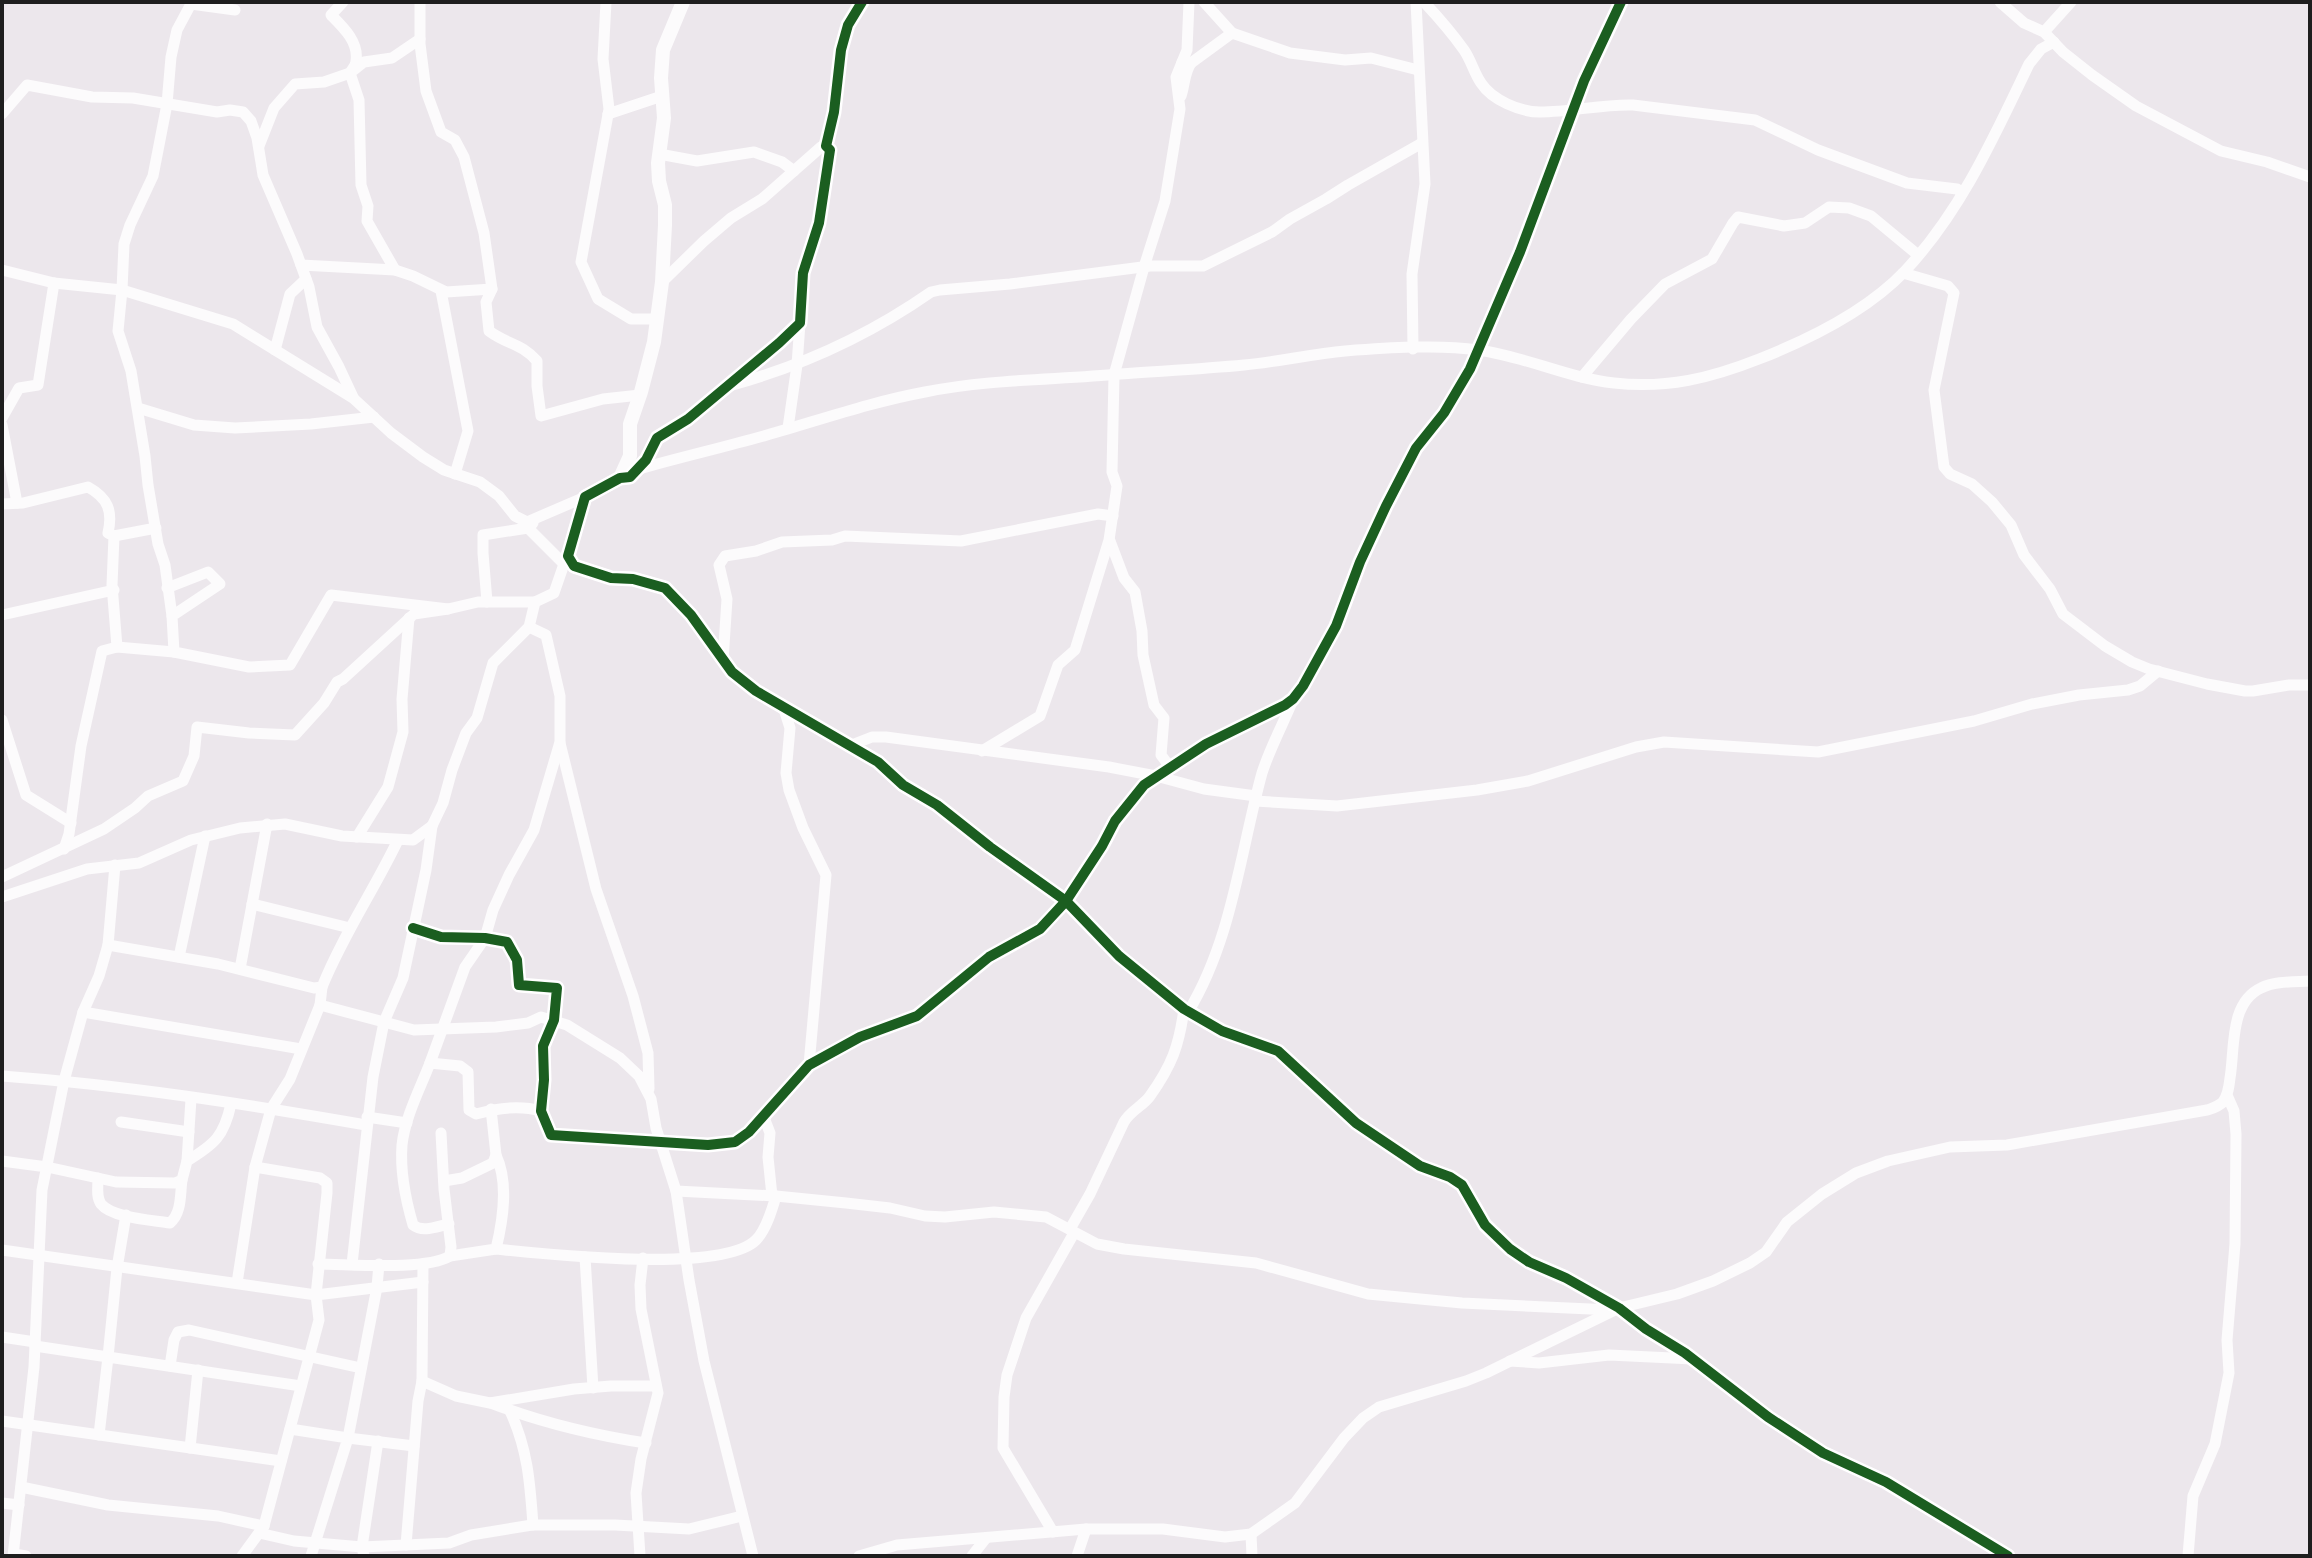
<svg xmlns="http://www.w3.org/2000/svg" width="2312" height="1558" viewBox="0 0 2312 1558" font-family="'Open Sans',sans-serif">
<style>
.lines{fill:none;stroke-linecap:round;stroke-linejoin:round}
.minor{stroke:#fcfbfc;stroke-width:11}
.tertiary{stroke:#fcfbfc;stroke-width:14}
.cycleway-casing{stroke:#fff;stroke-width:15}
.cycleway{stroke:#1b5e20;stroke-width:10}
</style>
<rect width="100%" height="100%" fill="#ece7ec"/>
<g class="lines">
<g class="minor">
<path d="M420,2V44L426,91L441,132L455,140L464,157L484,233L492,289L486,302L489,331C508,345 521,343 537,361V386L541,416L603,399L640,395"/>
<polyline points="606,2 603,59 609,109 581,262 598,299 631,319 657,319"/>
<polyline points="1204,2 1232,33 1290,53 1345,60 1371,58 1418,70"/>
<path d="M1424,2C1438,17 1452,33 1464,50C1471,60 1474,73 1481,83C1492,100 1520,112 1540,112C1572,112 1602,104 1633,105L1755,120L1818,150L1907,183L1957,189L1961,192"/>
<polyline points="2000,2 2024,23 2044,32 2063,52 2092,75 2136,106 2221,151 2267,162 2310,177"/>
<polyline points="191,4 235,10"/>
<polyline points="2044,32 2071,2"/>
<polyline points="1182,62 1191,63 1232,33"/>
<path d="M1181,96C1185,85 1184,73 1191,63"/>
<polyline points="2,114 27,85 92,97 133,98 217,112 230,110 243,112 251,121 257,138 263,175 297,254 309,287 317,327 339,367 353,397"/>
<polyline points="608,114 662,96"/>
<path d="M259,146L274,108L295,84L324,82L350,73C352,69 356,66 356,61C359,42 343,27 331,15L343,2"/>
<polyline points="659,154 697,161 754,152 782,162 794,171"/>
<polyline points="301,265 395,270 413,276 446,292 492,289"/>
<polyline points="2,270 54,283 122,290 233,324 353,398 391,433 423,457 444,470 480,482 499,496 515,516 527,522 585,497"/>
<polyline points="395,270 367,221 368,206 361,185 359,100 350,73 364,62 392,58 420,39"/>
<polyline points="1903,273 1948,286 1954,293 1934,390 1944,467 1950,474 1972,484 1992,502 2011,525 2024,555 2050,589 2063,614 2105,646 2132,662 2149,669 2207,684 2245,691 2253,691 2289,685 2310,685"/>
<polyline points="662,282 704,241 731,218 762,199 821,147 826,146"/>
<polyline points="441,291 468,431 455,474"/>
<polyline points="1413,349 1412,274 1425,184 1416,2"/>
<polyline points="275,350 290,294 306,279"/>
<polyline points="1582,377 1631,319 1665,284 1712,259 1733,223 1738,217 1784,226 1805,223 1829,207 1849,208 1871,216 1918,255"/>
<path d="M729,386C802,366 868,336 931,292L940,290L1010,284L1150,266H1203L1272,232L1290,219L1326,199L1348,185L1422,143"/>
<polyline points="138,408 194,425 235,428 311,424 374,417"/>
<polyline points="2,418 19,388 38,385 54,283"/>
<polyline points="2,425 17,503"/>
<polyline points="788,428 797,365 800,323"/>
<path d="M639,469C681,457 725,447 767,435C820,420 871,402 925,392C990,379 1055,380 1120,374C1161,371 1203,369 1244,365C1278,362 1311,354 1345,351C1385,348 1438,344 1478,350C1524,356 1568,378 1614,383C1667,389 1711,378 1759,359C1810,339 1867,311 1905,271C1961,211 1994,137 2029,64L2041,49L2054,42"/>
<path d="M620,478C645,475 643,456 656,440C664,429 681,424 692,416C729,387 766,356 800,323L803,273L819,223L830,150L826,146L834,112L841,50L848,25L862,2"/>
<path d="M2,504L23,503L88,487C108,498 113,511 108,533L114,536L112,585L117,647L102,651L81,746L69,834L64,849"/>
<polyline points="528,528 564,564"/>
<polyline points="114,536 156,528"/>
<polyline points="1110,541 1124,578 1135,592 1142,631 1143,655 1154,705 1164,718 1161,755 1170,767"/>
<polyline points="167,588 208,572 220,584 172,616 174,652 249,667 290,665 331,595 448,609 478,602 535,602"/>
<polyline points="487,602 483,553 483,535 528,528 533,523"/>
<polyline points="2,615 114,590"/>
<polyline points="172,616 165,565 158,544 148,485 145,456 131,371 118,331 122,290 124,244 130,225 153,176 167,104 171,57 177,30 192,2"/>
<path d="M529,627L546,635L560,696V742L534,830L509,875L493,910L485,938L465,967L430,1063L460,1066L468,1072L469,1110L476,1114C497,1108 520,1105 541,1111"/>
<polyline points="117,647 174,652"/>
<polyline points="723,661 727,599 719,565 725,556 756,551 782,542 832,540 845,536 961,541 1098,514 1113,516"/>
<polyline points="783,706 790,728 786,773 789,790 803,828 826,875 809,1065"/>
<polyline points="2,720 26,795 71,823"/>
<polyline points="560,743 596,889 633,996 648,1053 649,1089"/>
<polyline points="849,746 872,737 886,737 1109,767 1156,776 1204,789 1256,796"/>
<polyline points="982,751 1040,716 1058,665 1075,650 1109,540 1117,486 1112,472 1114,375 1144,267 1165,201 1180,109 1176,77 1187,50 1189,2"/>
<polyline points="1255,801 1337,806 1477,790 1528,781 1636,747 1664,742 1818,752 1974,721 2032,704 2079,695 2128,690 2140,686 2158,671"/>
<polyline points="357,837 388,787 403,732 402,699 409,618"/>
<polyline points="2,877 104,829 135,808 148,796 183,781 194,756 197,727 249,733 295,735 324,703 337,682 343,679 414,614 448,609"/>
<polyline points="2,897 87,869 139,863 191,840 240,828 285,824 342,836 413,840 432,826 443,803 452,770 466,733 477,718 493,663 529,627 535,602 554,593 564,564 570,562"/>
<polyline points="252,904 350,928"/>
<polyline points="413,928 441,937 485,938 507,942 517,960 519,985 557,988 554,1020 543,1046 544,1080 541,1111 551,1135 708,1145 735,1142 749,1132 809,1065 860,1037 917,1016 989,957 1040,929 1066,901 1102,846 1115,821 1144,785 1206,744 1285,705 1293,699 1303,686 1336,626 1360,562 1386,506 1416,448 1444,413 1470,369 1520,252 1584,81 1621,2"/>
<path d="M108,945L218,964L314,988L322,987C343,935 374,890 398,840"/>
<polyline points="179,957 205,836"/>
<polyline points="240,969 267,824"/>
<polyline points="322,987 320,1005 414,1030 496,1027 528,1023 541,1017 567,1025 620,1058 639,1076 651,1099 656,1128 676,1191 689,1280 704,1361 753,1556"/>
<polyline points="83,1012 301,1049"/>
<path d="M1188,1012C1232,940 1240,853 1262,773C1270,748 1283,724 1293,700"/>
<path d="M430,1063C420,1089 405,1117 402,1145C400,1171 406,1201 413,1225C423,1233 438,1226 449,1224"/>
<path d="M2,1076C124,1085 246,1104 366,1125"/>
<polyline points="763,1115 770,1133 768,1157 772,1196"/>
<polyline points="367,1117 407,1123"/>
<polyline points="121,1122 189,1132"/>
<polyline points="441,1133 444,1189 451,1247 450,1256"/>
<path d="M2,1161L47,1167L116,1182L175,1183L182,1180L187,1161C215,1144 224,1136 231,1104"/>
<polyline points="187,1161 191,1099"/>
<path d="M98,1178C98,1187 96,1197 101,1204C112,1218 153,1220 170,1223C182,1213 180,1194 182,1180"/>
<polyline points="444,1181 462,1178 493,1163 496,1155 491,1109"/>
<polyline points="676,1191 776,1196 846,1203 890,1208 925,1216 945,1217 994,1212 1046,1217 1097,1244 1124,1249 1256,1263 1368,1294 1462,1303 1612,1310"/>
<path d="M1070,1229L1090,1194L1124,1122C1131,1110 1143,1106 1150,1096C1172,1065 1179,1046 1184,1009"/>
<path d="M496,1249C545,1254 722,1274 756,1240C766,1230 772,1210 776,1196"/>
<polyline points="2,1250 316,1295 423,1282"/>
<polyline points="585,1257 593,1388"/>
<path d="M318,1264C350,1264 425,1271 450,1256L496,1249C503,1220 509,1183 496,1155"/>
<polyline points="352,1264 373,1077 384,1022 403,978 426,870 432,826"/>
<polyline points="379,1264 377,1287 348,1438 414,1446"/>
<polyline points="237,1283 255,1167 271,1109 290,1079 320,1005"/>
<polyline points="2,1337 35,1342"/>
<polyline points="35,1346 108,1357 117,1268 126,1215"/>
<polyline points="1510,1361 1539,1363 1609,1355 1693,1359"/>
<polyline points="170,1366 174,1340 178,1332 189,1330 361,1368"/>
<polyline points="422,1381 456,1396 490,1403 574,1389 611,1386 656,1386"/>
<path d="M491,1403C540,1422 594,1435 646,1443"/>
<path d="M510,1411C528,1450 530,1483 533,1525"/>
<polyline points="2,1421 281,1461"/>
<polyline points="290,1429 348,1438 311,1556"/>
<polyline points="99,1435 108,1357 301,1386"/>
<polyline points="190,1448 198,1370"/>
<polyline points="21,1487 108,1505 218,1516 264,1526"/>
<polyline points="2,1503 19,1505"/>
<polyline points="1053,1532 1003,1448 1004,1397 1007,1375 1026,1318 1074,1233"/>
<polyline points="259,1533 294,1541 362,1547 449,1543 471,1535 532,1525 615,1525 689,1529 742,1516"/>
<polyline points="1251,1534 1252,1556"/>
<polyline points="406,1545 418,1401 422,1381 423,1264"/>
<polyline points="14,1554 26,1556"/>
<polyline points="13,1556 34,1367 42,1190 64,1081 83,1012 99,976 108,945 115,865"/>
<polyline points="242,1556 264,1526 319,1320 316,1295 327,1193 327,1183 320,1178 255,1167"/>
<polyline points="364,1556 362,1547 378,1441"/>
<polyline points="640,1556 636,1493 641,1459 658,1393 641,1309 640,1285 643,1258"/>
<path d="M859,1556L897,1545L1086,1529H1163L1225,1537L1251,1534L1295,1503L1344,1438L1363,1418L1379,1407L1466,1381L1486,1373L1619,1308L1677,1294L1713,1281L1750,1263L1766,1252L1787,1222L1822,1194L1856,1173L1888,1161L1950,1147L2007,1145L2207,1110C2213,1108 2218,1107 2223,1102C2228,1095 2229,1087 2230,1078C2235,1049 2229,1003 2261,988C2275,981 2294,982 2310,981"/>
<polyline points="972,1556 986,1538"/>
<polyline points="1077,1556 1086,1529"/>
<polyline points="2188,1556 2193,1496 2215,1444 2229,1373 2227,1340 2235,1244 2236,1134 2234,1111 2227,1095"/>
</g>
<polyline class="tertiary" points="683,2 663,50 661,78 664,118 658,163 659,181 665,205 665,225 662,282 654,342 641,392 630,424 630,456 620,478 585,497 568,556 574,566 611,578 633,579 665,588 691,615 732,672 756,691 878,762 903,785 937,805 990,847 1066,901 1119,956 1184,1009 1222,1031 1278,1051 1356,1123 1420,1166 1450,1177 1462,1185 1485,1225 1510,1249 1529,1262 1566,1278 1619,1308 1646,1329 1685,1353 1768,1417 1823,1453 1886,1482 2008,1556"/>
<defs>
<g id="cycleway">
<polyline points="862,2 848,25 841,50 834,112 826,146 830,150 819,223 803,273 800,323 779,343 688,419 657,438 646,460 630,477 620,478 585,497 568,556 574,566 611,578 633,579 665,588 691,615 732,672 756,691 878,762 903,785 937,805 990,847 1066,901 1119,956 1184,1009 1222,1031 1278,1051 1356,1123 1420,1166 1450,1177 1462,1185 1485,1225 1510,1249 1529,1262 1566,1278 1619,1308 1646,1329 1685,1353 1768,1417 1823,1453 1886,1482 2008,1556"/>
<polyline points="413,928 441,937 485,938 507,942 517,960 519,985 557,988 554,1020 543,1046 544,1080 541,1111 551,1135 708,1145 735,1142 749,1132 809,1065 860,1037 917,1016 989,957 1040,929 1066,901 1102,846 1115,821 1144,785 1206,744 1285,705 1293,699 1303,686 1336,626 1360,562 1386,506 1416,448 1444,413 1470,369 1520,252 1584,81 1621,2"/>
</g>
</defs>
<use href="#cycleway" class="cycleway-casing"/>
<use href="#cycleway" class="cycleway"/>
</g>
<rect width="2312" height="1558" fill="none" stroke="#1e1e1e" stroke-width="8"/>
</svg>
